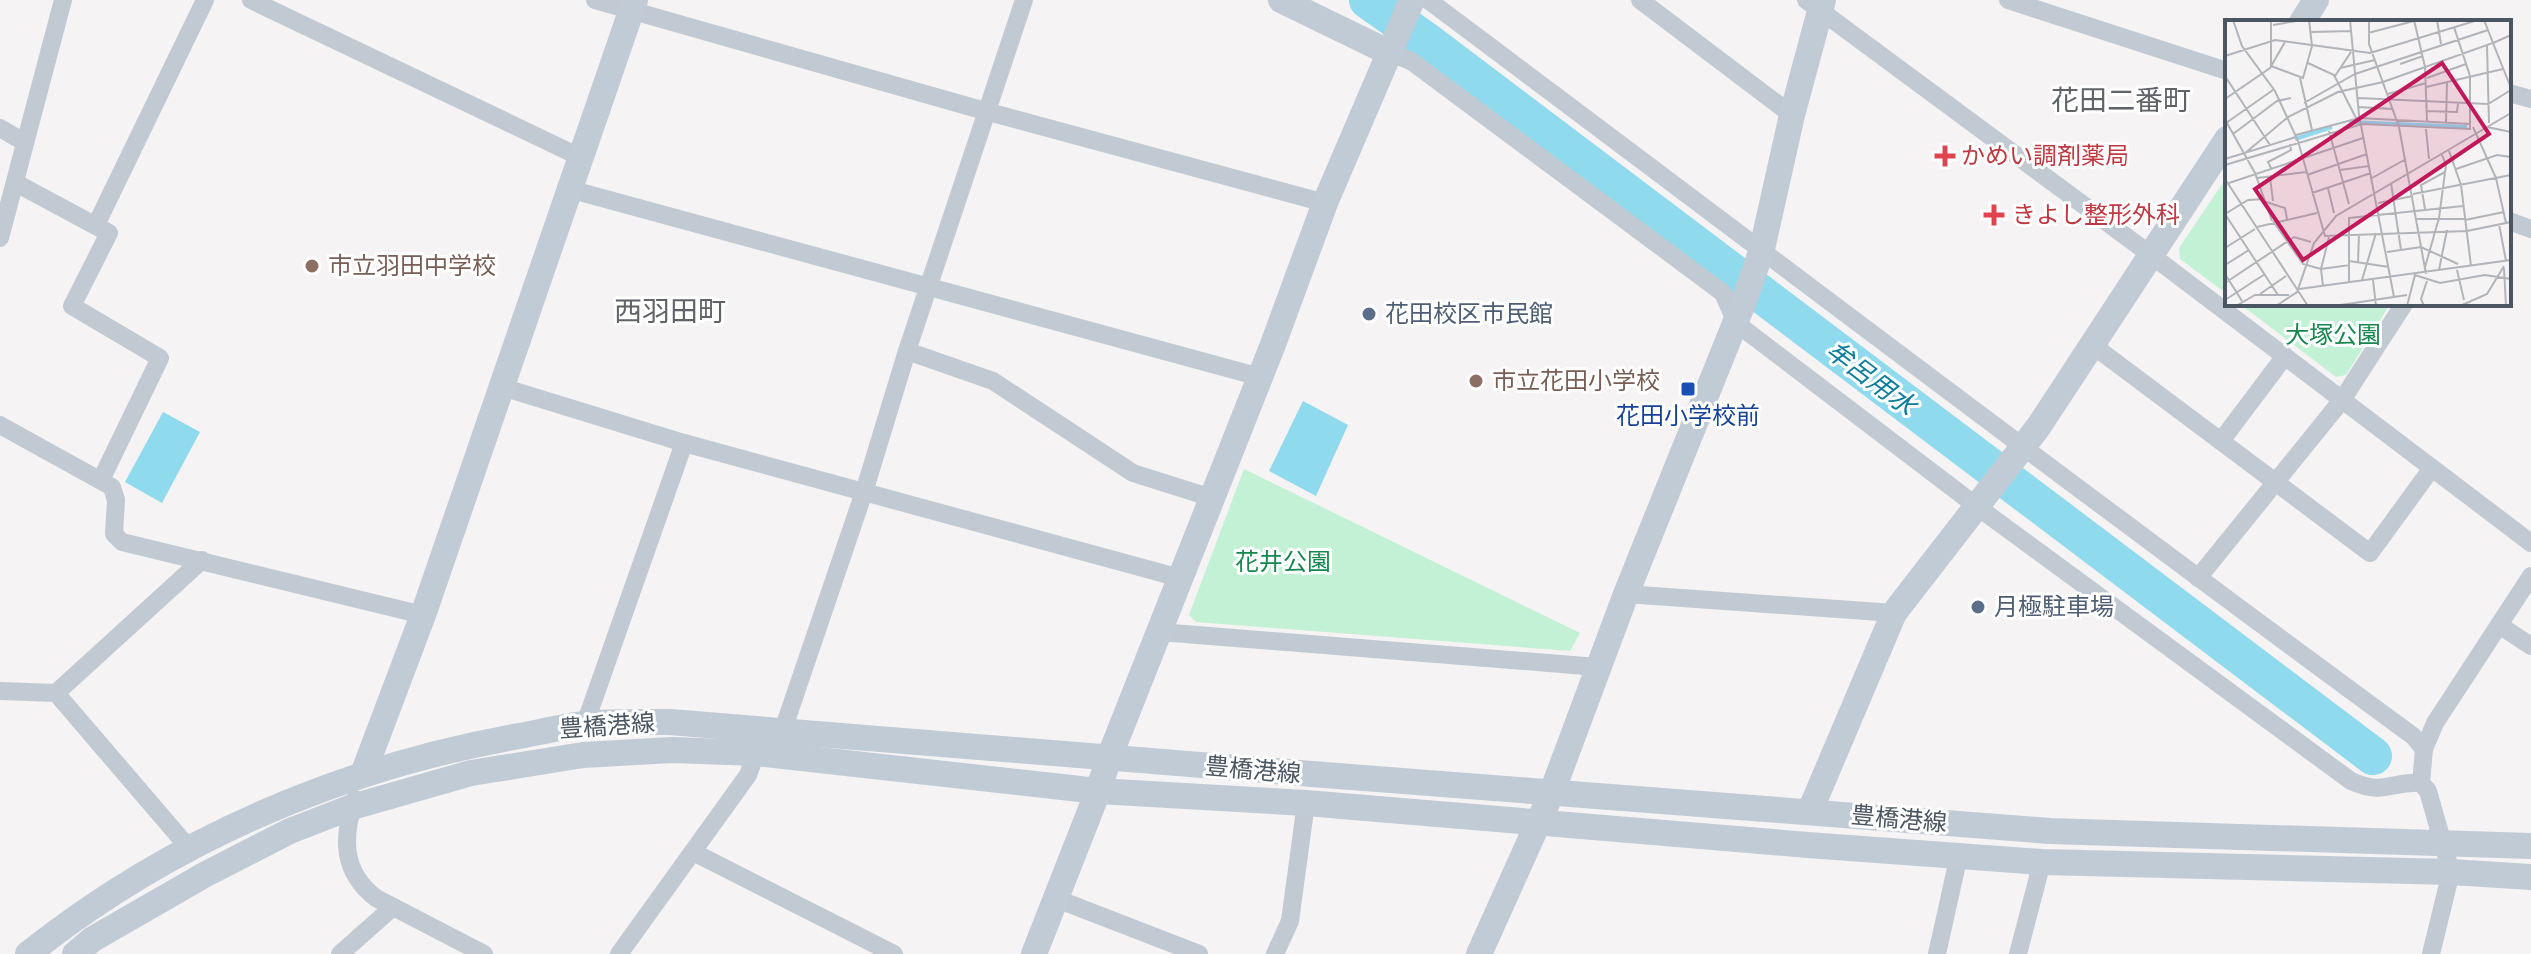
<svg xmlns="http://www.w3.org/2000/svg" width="2531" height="954" viewBox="0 0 2531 954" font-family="'Public Sans','Noto Sans JP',sans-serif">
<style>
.green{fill:#c3f1d5}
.water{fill:#90daee}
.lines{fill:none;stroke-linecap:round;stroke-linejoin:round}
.river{stroke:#90daee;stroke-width:38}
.street{stroke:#c1cad2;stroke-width:18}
.secondary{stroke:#c1cbd6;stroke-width:26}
.health-dot{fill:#e0444e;stroke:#fff;stroke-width:3}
.education-dot{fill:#8d6e63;stroke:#fff;stroke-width:3}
.service-dot{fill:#5c6f8a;stroke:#fff;stroke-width:3}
.transit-dot{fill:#1a4fb4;stroke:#fff;stroke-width:3}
.labels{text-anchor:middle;stroke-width:6;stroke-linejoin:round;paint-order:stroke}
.health-label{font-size:24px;fill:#be3a42;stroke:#fff;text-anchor:start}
.education-label{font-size:24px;fill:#785e54;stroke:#fff;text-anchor:start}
.service-label{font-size:24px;fill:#4e5e75;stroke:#fff;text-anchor:start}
.park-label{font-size:24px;fill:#17864f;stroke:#fff}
.transit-label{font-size:24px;fill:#164399;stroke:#fff}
.street-label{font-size:24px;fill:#4a5661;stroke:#fff}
.water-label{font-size:26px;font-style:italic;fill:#0c7c9b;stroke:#fff}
.quarter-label{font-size:28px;fill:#5f6368;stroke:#fff}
.inset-river{fill:none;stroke:#90daee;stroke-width:4}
.inset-road{fill:none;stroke:#b1b4b9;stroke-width:2}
.view{fill:#c2185b;fill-opacity:0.15;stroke:#c2185b;stroke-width:4}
.inset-edge{fill:none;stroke:#4a5661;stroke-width:4}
</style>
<rect width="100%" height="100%" fill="#f5f3f3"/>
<g class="green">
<polygon points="2227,177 2227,294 2180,259 2179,248"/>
<polygon points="2240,304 2390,304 2346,375 2336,377"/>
<polygon points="1244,469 1580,633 1570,651 1196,622 1189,615"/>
</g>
<g class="water">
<polygon points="1303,401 1348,425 1316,496 1269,471"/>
<polygon points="163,412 200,432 162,503 125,482"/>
</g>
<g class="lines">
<polyline class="river" points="1368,0 1426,41 2373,756"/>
<g class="street">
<polyline points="251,0 580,157"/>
<polyline points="595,0 985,111 1325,203"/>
<path d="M1428,0C1756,245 2082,494 2413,736L2424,749"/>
<polyline points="1640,0 1792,115"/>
<polyline points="1806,0 2151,255 2531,543"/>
<polyline points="2008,0 2227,71"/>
<path d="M1388,52L1411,61L1723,293L1736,323L1975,505L2351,781C2385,796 2390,781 2421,783L2424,749L2435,723L2531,576"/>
<polyline points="2509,93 2531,99"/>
<polyline points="0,128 24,142"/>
<polyline points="16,183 109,233 72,306 160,358 101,480"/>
<polyline points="569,189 1260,377"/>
<polyline points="2509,221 2531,229"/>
<polyline points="96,225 205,0"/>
<polyline points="0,238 63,0"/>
<polyline points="2091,344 2370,553 2432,468"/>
<polyline points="907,351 993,381 1133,473 1212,498"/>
<polyline points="502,387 684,443 1180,578"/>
<polyline points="0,425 112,487 116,500 114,534 122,542 423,615"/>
<polyline points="2221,441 2285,356"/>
<polyline points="2198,578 2342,400 2404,304"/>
<polyline points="1626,594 1894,613"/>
<polyline points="2499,625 2531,646"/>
<polyline points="1160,632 1598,667"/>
<polyline points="0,691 56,693 188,847"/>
<polyline points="56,693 202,560"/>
<polyline points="585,724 684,443"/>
<polyline points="783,730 864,492 907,351 1024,0"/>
<polyline points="2421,783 2428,791 2451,872 2431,954"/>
<path d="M355,799C342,838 342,872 376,898L484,954"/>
<polyline points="693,852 894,954"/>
<polyline points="1057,899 1199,954"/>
<polyline points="340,954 393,907"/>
<polyline points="619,954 748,775 756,753"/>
<polyline points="1275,954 1290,921 1306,803"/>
<polyline points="1937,954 1959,855"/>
<polyline points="2018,954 2042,862"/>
</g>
<g class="secondary">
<polyline points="1281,0 1388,52"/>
<polyline points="2302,22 2316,0"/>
<polyline points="363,774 423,615 635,0"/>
<polyline points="1810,811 1894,613 2039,426 2227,139"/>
<path d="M28,954C171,840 344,766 525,735C545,731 565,726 585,724C613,721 642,722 670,722L1312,774L2050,831L2531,846"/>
<polyline points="75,954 93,939 206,874 290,831 352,807 471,773 583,755 672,750 756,753 1098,791 1306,803 1808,845 2042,862 2451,872 2531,877"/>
<polyline points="1034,954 1098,791 1109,758 1272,347 1325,203 1412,0"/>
<polyline points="1479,954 1552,792 1626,594 1744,301 1762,249 1792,115 1823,0"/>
</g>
</g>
<g class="health-dot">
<path d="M1941 144h8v8h8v8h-8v8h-8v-8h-8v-8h8z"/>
<path d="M1990 203h8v8h8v8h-8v8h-8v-8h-8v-8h8z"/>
</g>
<g class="education-dot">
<circle cx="312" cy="266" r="8"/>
<circle cx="1476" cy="381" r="8"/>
</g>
<g class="service-dot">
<circle cx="1369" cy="314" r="8"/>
<circle cx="1978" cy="607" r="8"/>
</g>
<rect class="transit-dot" x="1680" y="381" width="16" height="16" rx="4"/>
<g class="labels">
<g class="health-label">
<text x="1961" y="164">かめい調剤薬局</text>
<text x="2012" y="223">きよし整形外科</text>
</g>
<g class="education-label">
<text x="328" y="274">市立羽田中学校</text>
<text x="1492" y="389">市立花田小学校</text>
</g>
<g class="service-label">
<text x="1385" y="322">花田校区市民館</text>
<text x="1994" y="615">月極駐車場</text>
</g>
<g class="park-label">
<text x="2333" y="343">大塚公園</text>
<text x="1283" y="570">花井公園</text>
</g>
<g class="transit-label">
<text x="1688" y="424">花田小学校前</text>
</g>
<g class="street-label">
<text transform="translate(607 726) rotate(-4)" y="8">豊橋港線</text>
<text transform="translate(1253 770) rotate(5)" y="8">豊橋港線</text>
<text transform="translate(1899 819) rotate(5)" y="8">豊橋港線</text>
</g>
<g class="water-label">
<text transform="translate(1871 378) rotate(37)" y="9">牟呂用水</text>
</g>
<g class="quarter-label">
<text x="2121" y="110">花田二番町</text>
<text x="670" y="321">西羽田町</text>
</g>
</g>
<g transform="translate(2225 20)">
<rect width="286" height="286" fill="#f5f3f3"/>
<path class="inset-river" d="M124,102L242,107M70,119L107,107"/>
<path class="inset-road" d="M8,0L17,26L50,71L73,121L100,216L242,211L286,202M46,0V46L78,58L87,26L84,0M125,0L134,95L169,277M144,0V24L174,107L201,254M189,0L200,47L202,101M212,0L216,24M48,5L77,0M86,12L126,11M143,13L189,1M286,15L268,23L286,68M262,26L264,103M0,36L50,20L145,33L253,0M83,43L109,55L131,98M175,44L198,36M115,48L150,40M0,56L45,125M110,56L126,32M75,58L87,110M202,58L241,44M201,67L278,49M163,74L201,63M133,78L263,84L286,70M0,79L45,48L60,22M79,83L130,54L263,10M133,87L168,89M201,91L232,92L233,83M1,103L48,70M2,103L30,153L47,201M221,103L222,62M248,107L271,158L281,203M262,107L286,112M201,109L204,139M104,111L124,184M8,114L52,81L66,78M71,115L134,98L246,104M224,131L236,165L246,246M19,134L63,97L113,72L158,62L268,23L259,0M0,139L71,117M0,145L137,104L245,109V56L229,7M46,148L43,142L66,130L65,124M231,149L272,135L286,137M115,150L144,146M82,155L142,134M45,157L48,181M32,158L81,152M147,158L181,139M0,159L83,286M4,163L138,118M166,163L176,230M103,168L109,193M87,173L146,153M188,174L286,155M41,182L60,188L62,199M153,183L188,176M200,189L196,165L220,152M0,194L53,275M0,194L23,180L39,179M124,197V264M124,198L238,186M192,199H240M240,200L279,192M48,201L78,244L96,249L125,245M274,204L281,241M32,207L92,193M0,228L30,209M162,232L196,227L233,244M124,241L164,247M133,242L134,214M0,245L24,230M200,247L214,198L221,145L217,135M279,248L281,286M214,250L222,210M232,250L239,280M0,254L17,281M137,260L151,213M148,260L151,286M0,263L69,217L86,222M98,266L96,249L104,217M74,269L286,240M35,274L61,256M0,280L40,254M11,286L30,275H64M51,286L72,272L89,223L111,196L286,93M109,286L182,275M182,286L190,255L215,263L260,255L286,259M199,286L196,279L202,261M235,286L262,274L279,246"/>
<path class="view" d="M217,43L264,114L78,240L30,169Z"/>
<rect width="286" height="286" class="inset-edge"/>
</g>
</svg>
